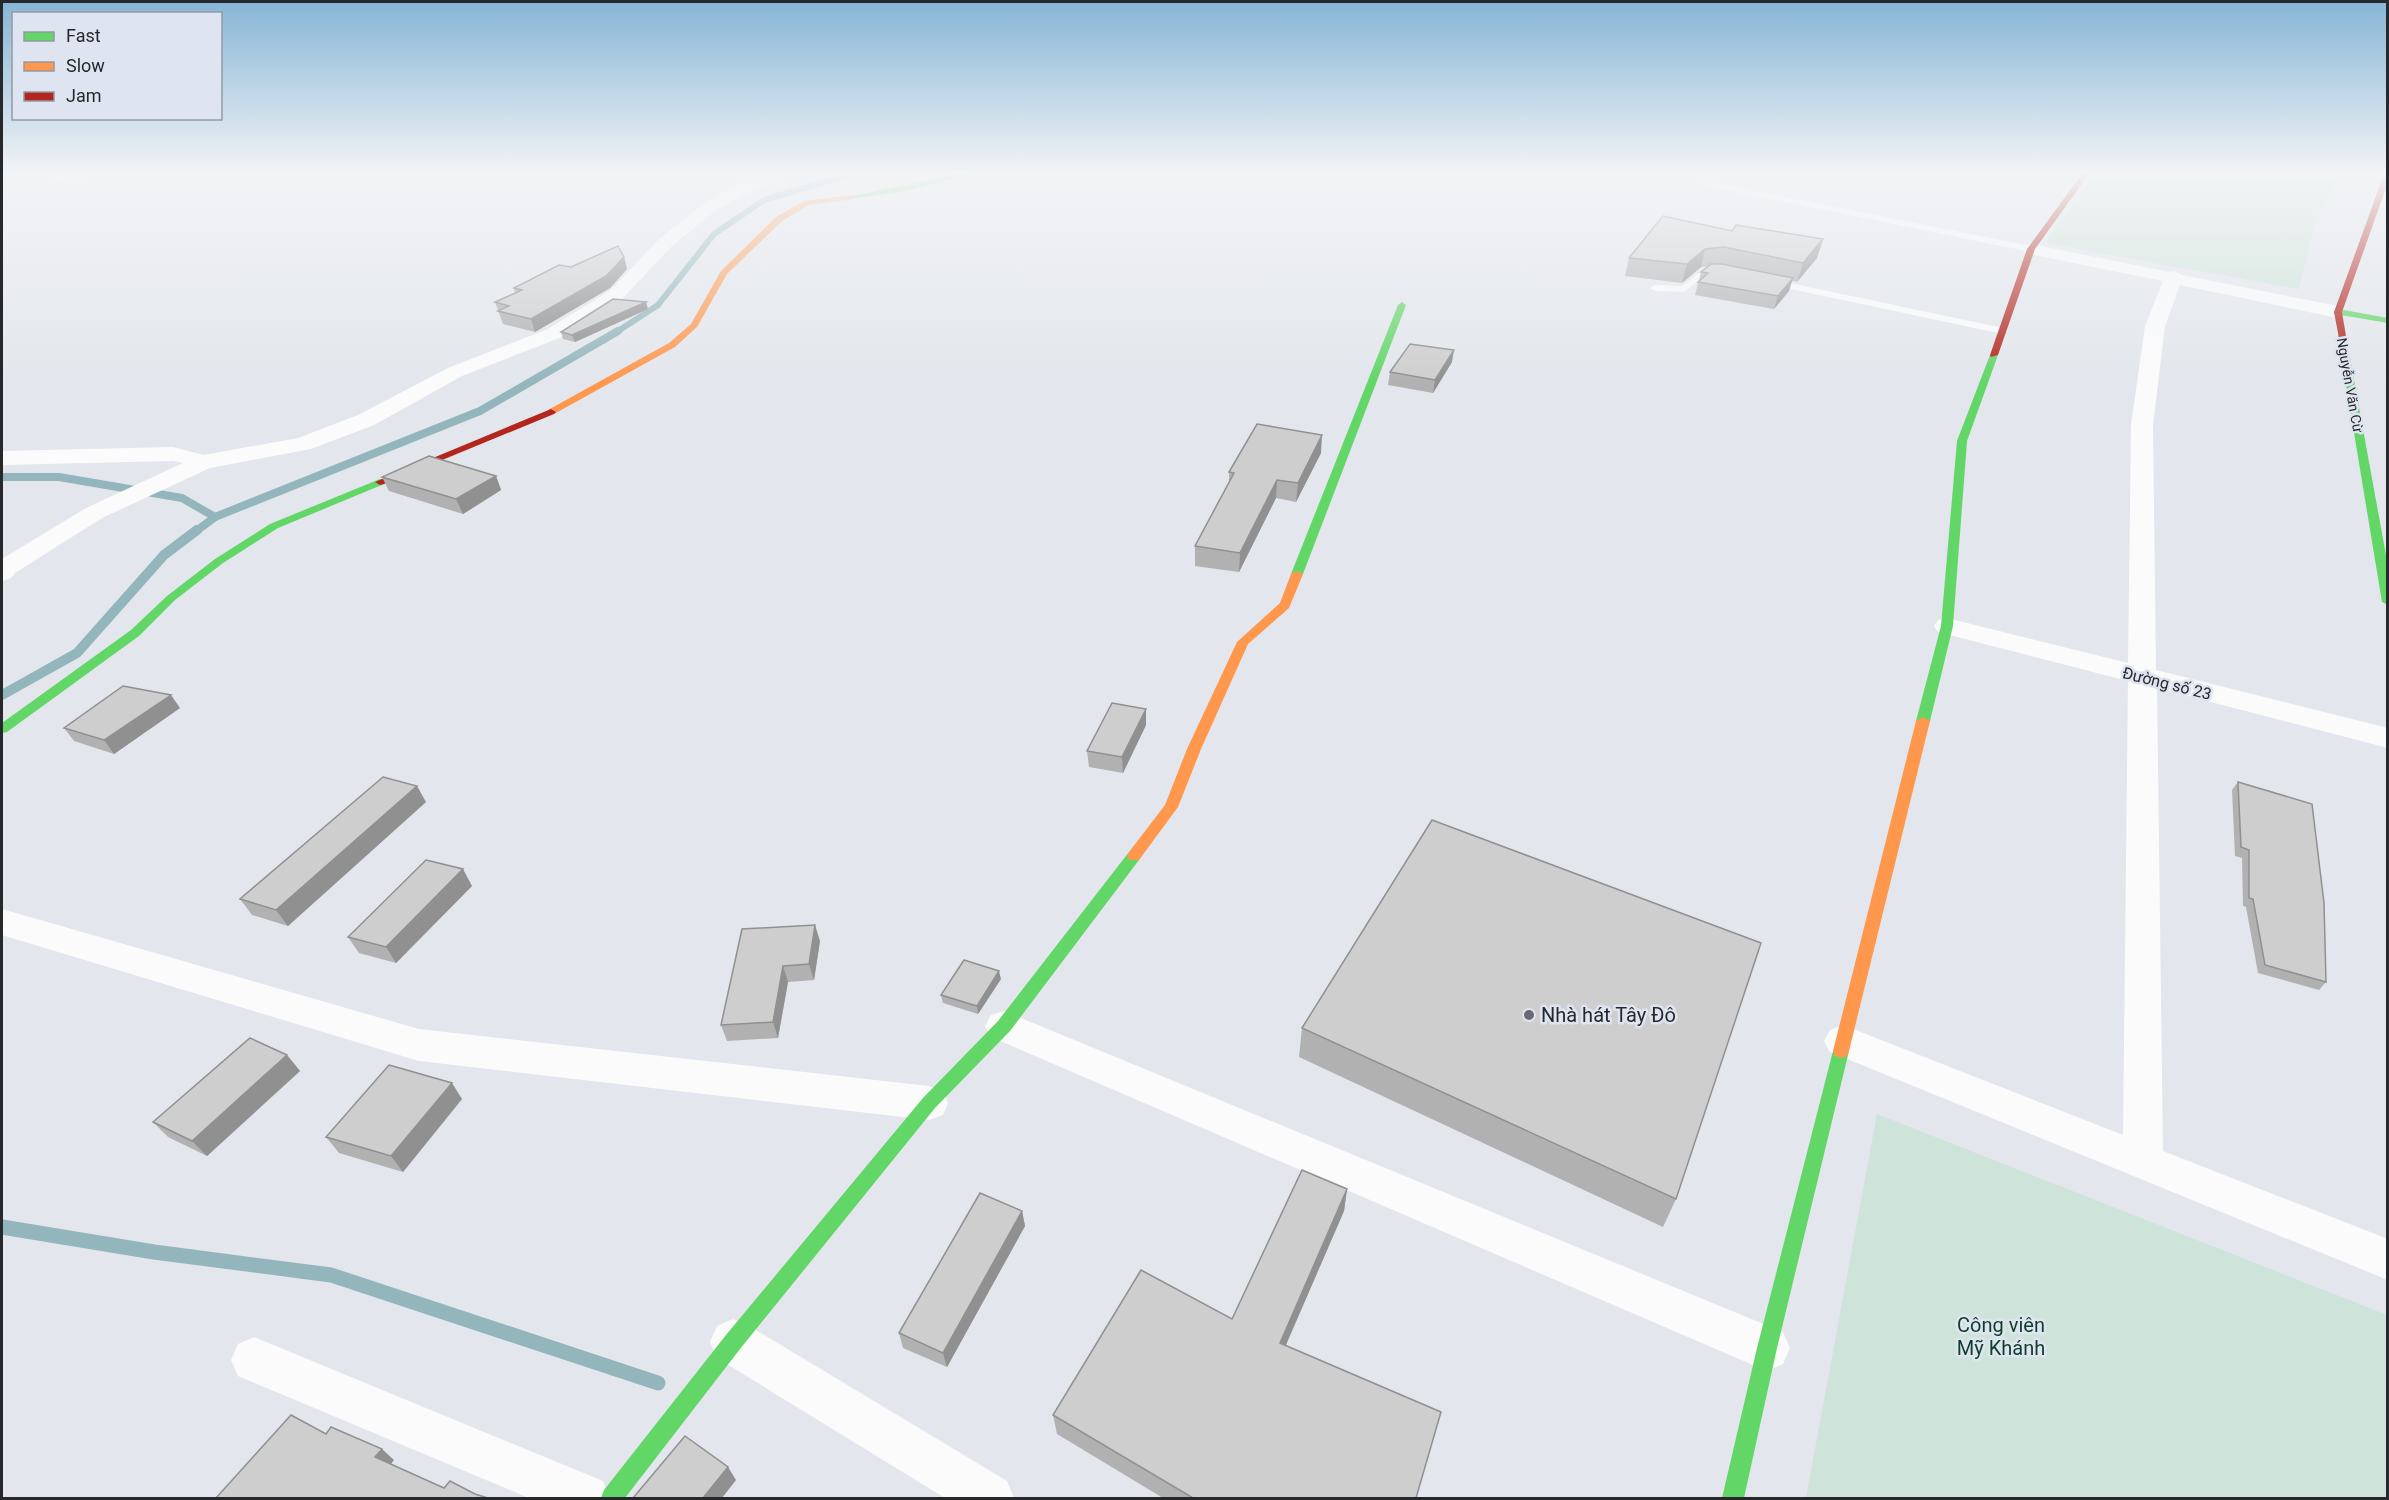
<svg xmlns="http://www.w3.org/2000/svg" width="2389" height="1500" viewBox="0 0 2389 1500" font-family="Roboto,sans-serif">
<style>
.green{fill:#cee3d9}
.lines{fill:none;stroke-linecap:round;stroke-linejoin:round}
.stream-far3{stroke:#93b6bc;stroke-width:6}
.stream-far2{stroke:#93b6bc;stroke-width:8}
.stream-far1{stroke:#93b6bc;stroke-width:10}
.stream{stroke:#93b6bc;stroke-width:15}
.lane{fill:#fbfbfc;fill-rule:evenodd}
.street{fill:#fbfbfc;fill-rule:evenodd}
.fast{fill:#63d668;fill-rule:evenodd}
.slow{fill:#ff974d;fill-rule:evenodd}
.jam{fill:#b3261e;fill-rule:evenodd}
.wall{fill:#b1b1b2}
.shaded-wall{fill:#909091}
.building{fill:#cececf;stroke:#909091;stroke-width:1.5}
.poi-dot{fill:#686a6f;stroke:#dfe5f0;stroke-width:2}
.labels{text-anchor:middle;stroke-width:5;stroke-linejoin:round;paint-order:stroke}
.far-street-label{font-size:14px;fill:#26282c;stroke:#dfe5f0}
.street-label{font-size:16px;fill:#26282c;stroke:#dfe5f0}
.near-poi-label{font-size:20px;fill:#26282c;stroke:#dfe5f0;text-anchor:start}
.near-park-label{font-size:20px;fill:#0d3e27;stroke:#dfe5f0}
</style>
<rect width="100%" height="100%" fill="#e3e6ec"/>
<g class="green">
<polygon points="2096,174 2341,174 2316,219 2299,289 2045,243"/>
<polygon points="1877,1114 2387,1315 2387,1498 1806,1498"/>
</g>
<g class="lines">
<polyline class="stream-far3" points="615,333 658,305 714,234 764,200 853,174"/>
<g class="stream-far2">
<polyline points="2,477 59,477 182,498 215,517"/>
<polyline points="195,532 215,517 480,411 618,331"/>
</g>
<polyline class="stream-far1" points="2,695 77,653 164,555 197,530"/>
<polyline class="stream" points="2,1227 154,1252 331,1275 658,1383"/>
<g class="lane">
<polygon points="1700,180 2031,246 2035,249 2031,252 1697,184"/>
<polygon points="1705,268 1719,268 1723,271 1719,274 1707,274 1684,292 1655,291 1650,288 1655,285 1682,286"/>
<polygon points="1771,279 2003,328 2008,331 2003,334 1768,284 1768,280"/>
</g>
<g class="street">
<polygon points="45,174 78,174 88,179 80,184 48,177"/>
<polygon points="766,174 788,174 717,209 672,246 623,298 562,337 462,376 374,425 311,449 210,468 102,518 15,573 11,578 2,581 2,559 86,508 183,463 173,461 2,465 2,451 173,447 204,455 298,438 358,415 448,368 548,329 611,290 660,238 705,203 741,183"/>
<polygon points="2031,244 2169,272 2174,271 2182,275 2338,306 2347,312 2338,318 2180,285 2165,326 2153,425 2156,670 2388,728 2388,748 2157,688 2163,1151 2388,1239 2388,1280 1830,1052 1824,1041 1830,1030 1843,1025 2123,1135 2128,681 1938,632 1934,626 1938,620 1947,618 2128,663 2131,425 2145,326 2163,281 2025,253 2022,249 2025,245"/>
<polygon points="2,909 419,1029 929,1086 943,1091 948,1103 943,1115 929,1120 419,1061 2,935"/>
<polygon points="1004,1011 1783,1332 1790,1348 1783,1364 1767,1371 991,1037 985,1026 991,1015"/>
<polygon points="733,1319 749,1326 1007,1481 1014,1498 945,1498 717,1358 710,1342 717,1326"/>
<polygon points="254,1337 603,1481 610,1498 529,1498 238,1376 231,1360 238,1344"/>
</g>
<g class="fast">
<polygon points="961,174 973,174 905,191 851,199 847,197"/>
<polygon points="1402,302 1406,305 1303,574 1297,577 1293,576 1291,574 1398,305"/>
<polygon points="2338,309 2388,318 2388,323 2335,314 2334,312"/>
<polygon points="2342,333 2346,336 2388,566 2388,605 2382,602 2338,336"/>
<polygon points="1994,352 1998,355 1967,441 1953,626 1930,721 1923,725 1916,721 1941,626 1957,441 1990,355"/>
<polygon points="380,479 384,480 384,484 278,528 223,563 175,600 139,636 7,732 2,733 2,723 131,630 167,596 215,559 270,524"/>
<polygon points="1134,851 1139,852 1141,856 1139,860 1010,1031 935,1108 740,1349 625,1498 601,1498 604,1490 726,1335 923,1098 998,1021 1129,852"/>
<polygon points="1841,1044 1847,1046 1849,1051 1777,1348 1744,1498 1722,1498 1757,1348 1833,1051 1835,1046"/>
</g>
<g class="slow">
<polygon points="851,195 854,195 854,199 809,205 782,221 727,274 697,327 675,347 554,414 548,414 548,410 669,343 691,324 721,271 776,217 804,201"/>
<polygon points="1297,571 1303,574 1289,608 1248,644 1201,749 1178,807 1139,860 1129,860 1127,856 1129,852 1165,805 1187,749 1237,642 1280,603 1291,574"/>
<polygon points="1923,717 1930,721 1849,1051 1847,1056 1841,1058 1835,1056 1833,1051 1916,721"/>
</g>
<g class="jam">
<polygon points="2082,174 2089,174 2035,249 1998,355 1991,357 1990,355 2027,249"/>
<polygon points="2384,174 2388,174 2388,182 2342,312 2346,336 2339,338 2334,312"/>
<polygon points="551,409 556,412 554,414 384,484 380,485 375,482"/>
</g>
</g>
<g class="wall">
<polygon points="1732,231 1823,239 1817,258 1797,282 1792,281 1789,291 1774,309 1695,295 1701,272 1707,267 1701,267 1682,283 1625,276 1629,258"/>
<polygon points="624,257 627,269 610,288 535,332 503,324 495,302 515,293 514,288 571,267"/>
<polygon points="648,309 575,342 563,339 561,332"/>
<polygon points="1452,362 1433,393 1388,385 1390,372"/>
<polygon points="1321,453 1296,502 1276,498 1239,572 1195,566 1195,546 1229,484 1229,472"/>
<polygon points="496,476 501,490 463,514 389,491 382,477"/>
<polygon points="180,708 114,754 74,741 64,728"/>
<polygon points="1146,725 1123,773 1089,767 1087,751"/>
<polygon points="2238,782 2326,982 2319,990 2258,973 2246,907 2243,906 2242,858 2235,856 2232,790"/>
<polygon points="426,802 288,926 252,915 240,899"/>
<polygon points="472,886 396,963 359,953 348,937"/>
<polygon points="742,929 820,941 814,980 788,982 778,1038 727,1041 721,1025"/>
<polygon points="1001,979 978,1014 943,1003 941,995"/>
<polygon points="1302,1028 1676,1199 1663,1227 1299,1057"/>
<polygon points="287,1055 300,1071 207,1156 168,1137 153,1122"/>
<polygon points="462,1099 403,1172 339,1153 326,1137"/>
<polygon points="1347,1189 1344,1211 1286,1345 1416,1498 1163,1498 1057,1434 1053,1415 1232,1319"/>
<polygon points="1022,1211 1025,1226 947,1367 903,1348 899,1333"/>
</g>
<g class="shaded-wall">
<polygon points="1823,239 1817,258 1797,282 1803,263"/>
<polygon points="1705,249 1701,267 1682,283 1687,264"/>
<polygon points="624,257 627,269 610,288 535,332 531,319"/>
<polygon points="1793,278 1789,291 1774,309 1778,296"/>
<polygon points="646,302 648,309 575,342 572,335"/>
<polygon points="1454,350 1452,362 1433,393 1435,380"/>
<polygon points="1322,435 1321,453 1296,502 1298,483"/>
<polygon points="496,476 501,490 463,514 456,499"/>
<polygon points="1277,480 1276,498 1239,572 1240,553"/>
<polygon points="171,695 180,708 114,754 104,740"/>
<polygon points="1146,709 1146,725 1123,773 1122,757"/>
<polygon points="417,786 426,802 288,926 276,910"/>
<polygon points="463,869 472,886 396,963 386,947"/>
<polygon points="815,925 820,941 814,980 809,964"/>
<polygon points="783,966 788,982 778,1038 773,1022"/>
<polygon points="999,971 1001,979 978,1014 977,1006"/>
<polygon points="287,1055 300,1071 207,1156 192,1141"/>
<polygon points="452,1083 462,1099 403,1172 391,1156"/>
<polygon points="1347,1189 1344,1211 1278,1363 1280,1343"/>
<polygon points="1022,1211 1025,1226 947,1367 943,1353"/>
<polygon points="382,1449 394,1460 388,1468 375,1457"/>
<polygon points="728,1467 736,1480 722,1498 703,1498"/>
</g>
<g class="building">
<polygon points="1663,216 1732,231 1736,225 1823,239 1803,263 1724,247 1705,249 1687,264 1629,258"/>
<polygon points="618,246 624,257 606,276 531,319 498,311 509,306 495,302 522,290 514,288 559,265 571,267"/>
<polygon points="1711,264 1722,264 1793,278 1778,296 1698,282 1708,273 1701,272"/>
<polygon points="613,299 646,302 572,335 561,332"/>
<polygon points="1410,344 1454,350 1435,380 1390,372"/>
<polygon points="1257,424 1322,435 1298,483 1277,480 1240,553 1195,546 1234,473 1229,472"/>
<polygon points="429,456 496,476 456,499 382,477"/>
<polygon points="123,686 171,695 104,740 64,728"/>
<polygon points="1112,703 1146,709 1122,757 1087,751"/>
<polygon points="383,777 417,786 276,910 240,899"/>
<polygon points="2238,782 2312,804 2324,903 2326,982 2265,965 2253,899 2249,898 2249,850 2241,847"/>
<polygon points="1432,820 1761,943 1676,1199 1302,1028"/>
<polygon points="426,860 463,869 386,947 348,937"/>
<polygon points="815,925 809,964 783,966 773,1022 721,1025 742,929"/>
<polygon points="964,960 999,971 977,1006 941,995"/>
<polygon points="250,1038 287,1055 192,1141 153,1122"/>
<polygon points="389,1065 452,1083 391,1156 326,1137"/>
<polygon points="1302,1170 1347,1189 1280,1343 1441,1412 1416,1498 1193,1498 1053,1415 1141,1270 1232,1319"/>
<polygon points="980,1193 1022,1211 943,1353 899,1333"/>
<polygon points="291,1415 326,1434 331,1427 382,1449 375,1457 444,1488 450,1481 475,1494 488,1498 216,1498"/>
<polygon points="685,1436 728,1467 703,1498 633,1498"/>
</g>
<linearGradient id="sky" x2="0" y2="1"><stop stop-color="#86b5d6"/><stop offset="0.45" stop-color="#f2f4f6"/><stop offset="1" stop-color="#f2f4f6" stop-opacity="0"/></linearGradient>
<rect width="2389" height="384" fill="url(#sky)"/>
<circle class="poi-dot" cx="1529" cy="1015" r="6"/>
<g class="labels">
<g class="far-street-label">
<text transform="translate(2350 385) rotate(80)" y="5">Nguyễn Văn Cừ</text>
</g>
<g class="street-label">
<text transform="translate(2167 683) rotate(14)" y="6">Đường số 23</text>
</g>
<g class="near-poi-label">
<text x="1541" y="1022">Nhà hát Tây Đô</text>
</g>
<g class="near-park-label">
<text x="2001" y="1332">Công viên<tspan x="2001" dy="23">Mỹ Khánh</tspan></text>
</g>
</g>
<rect width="2389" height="1500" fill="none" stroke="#26282c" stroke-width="6"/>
<rect x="12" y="12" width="210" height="108" fill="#dfe5f0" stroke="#9599a2" stroke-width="1.5"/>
<rect x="24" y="32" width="30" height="9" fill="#63d668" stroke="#9599a2" stroke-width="1.5"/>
<text x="66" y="42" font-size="18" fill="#26282c">Fast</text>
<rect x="24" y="62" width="30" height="9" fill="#ff974d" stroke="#9599a2" stroke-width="1.5"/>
<text x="66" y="72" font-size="18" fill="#26282c">Slow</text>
<rect x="24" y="92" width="30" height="9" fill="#b3261e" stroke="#9599a2" stroke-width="1.5"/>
<text x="66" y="102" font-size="18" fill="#26282c">Jam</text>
</svg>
